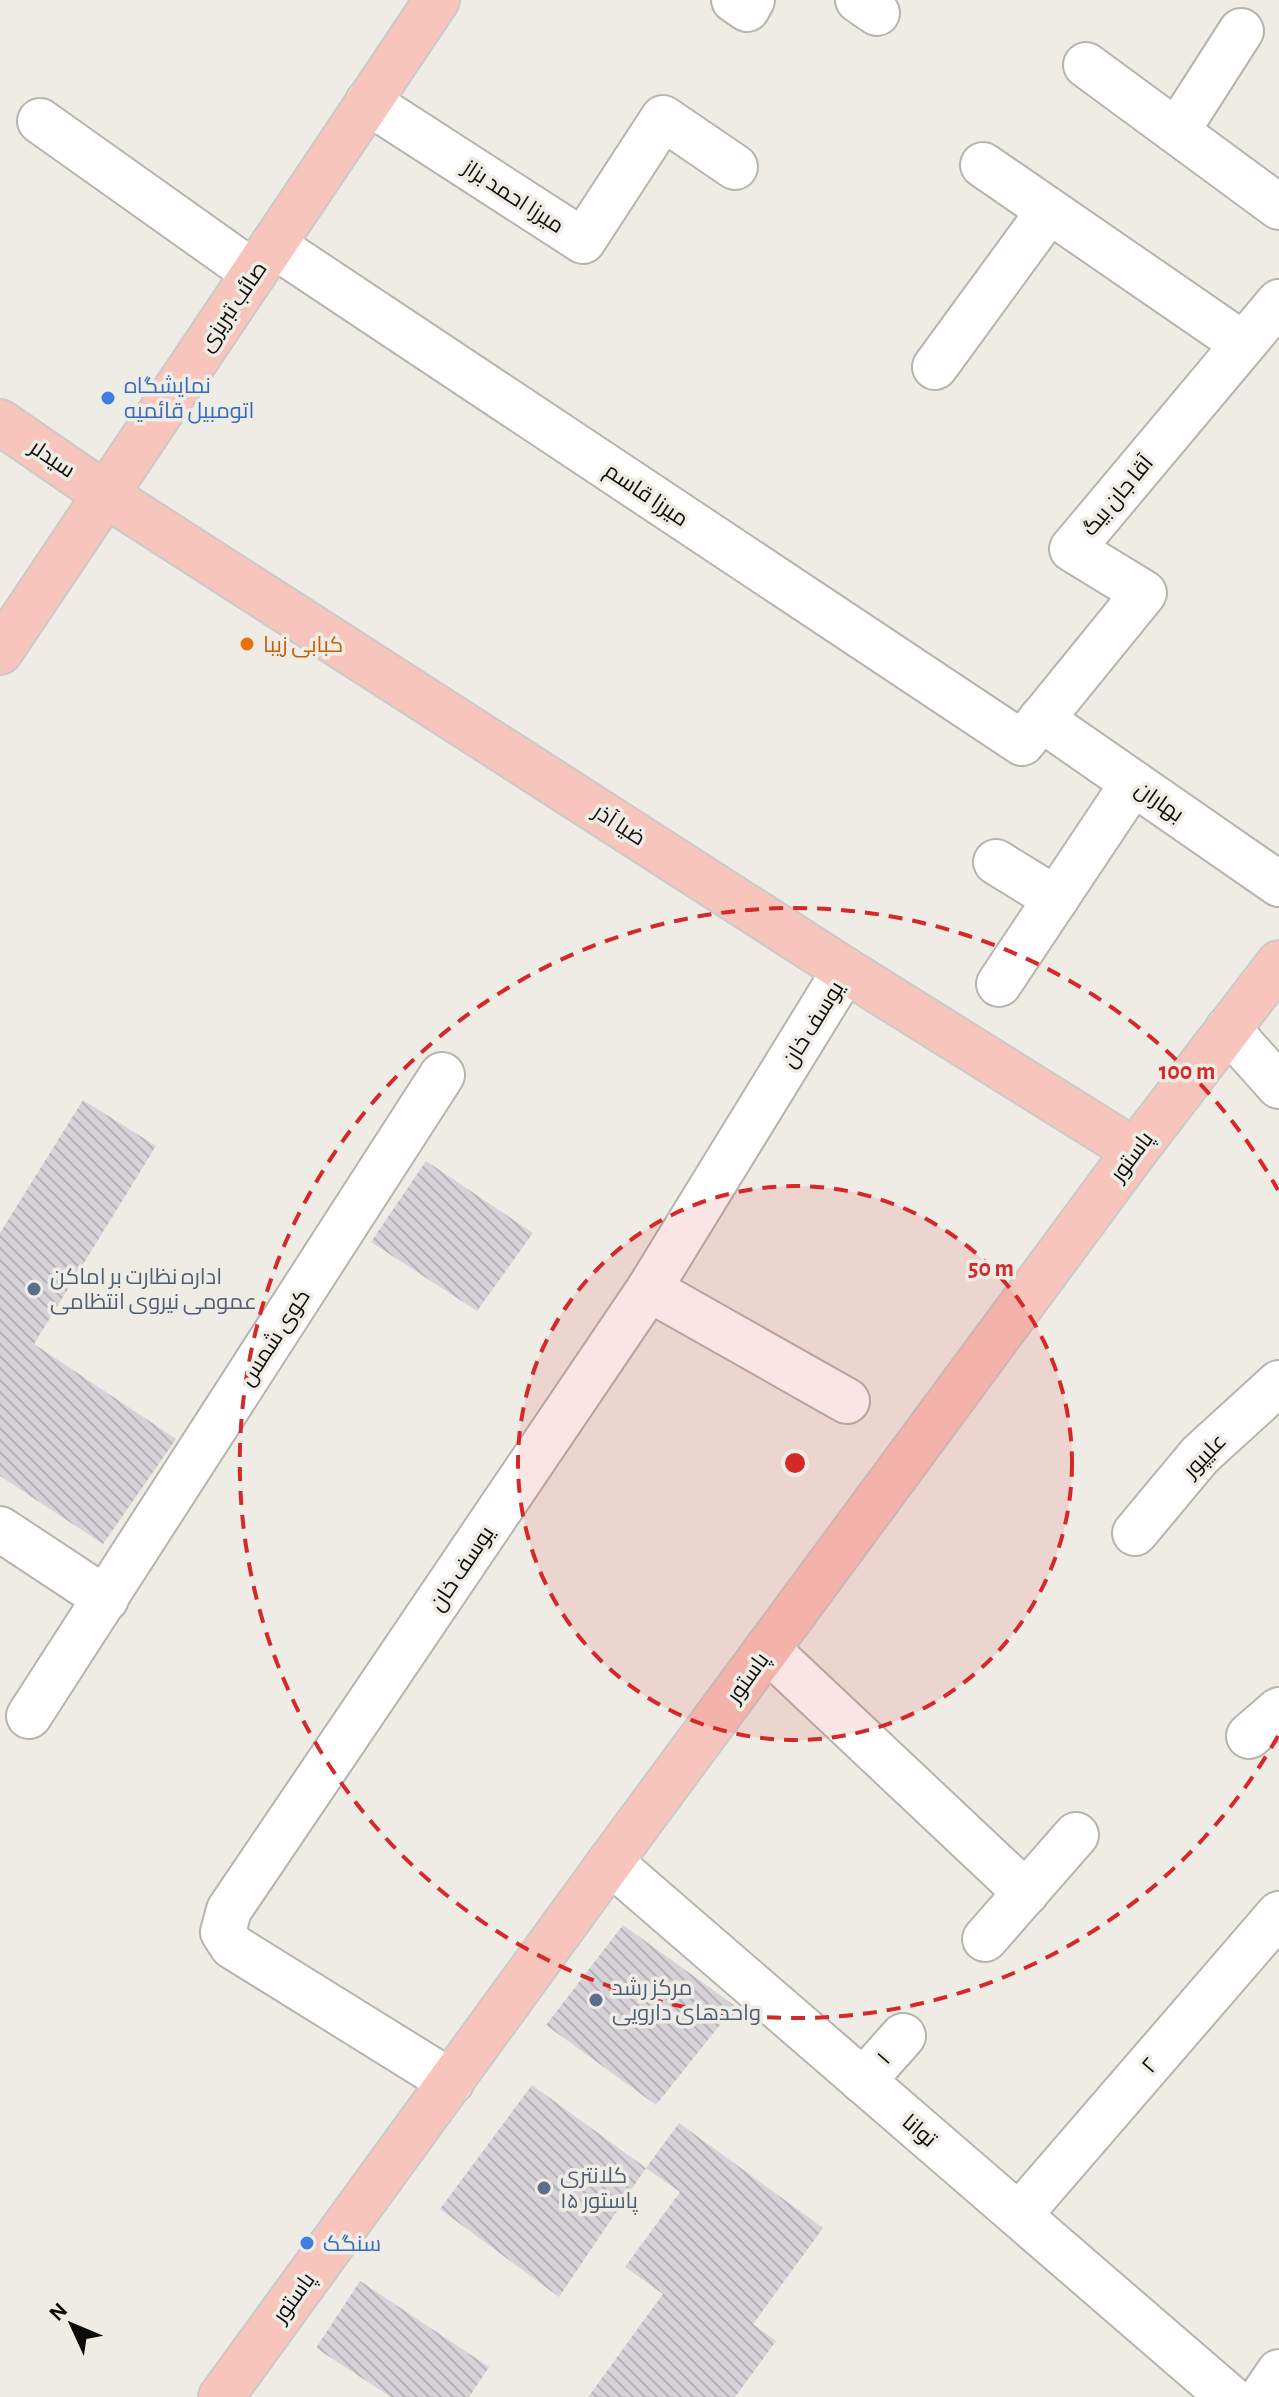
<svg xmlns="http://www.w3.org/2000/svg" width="1279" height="2397" viewBox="0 0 1279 2397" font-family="'Alegreya Sans',Cairo,sans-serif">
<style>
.building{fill:url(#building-back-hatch)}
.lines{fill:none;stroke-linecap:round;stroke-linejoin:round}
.minor-casing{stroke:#b6b4ae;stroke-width:48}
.major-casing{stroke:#cacac9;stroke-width:48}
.minor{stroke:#fff;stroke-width:44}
.major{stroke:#f7c5bc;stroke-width:44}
.ring{fill:none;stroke:#d62828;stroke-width:4;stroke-dasharray:14 10}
.shop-dot{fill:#3f7fe0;stroke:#efece6;stroke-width:3}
.food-dot{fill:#e8710a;stroke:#efece6;stroke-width:3}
.service-dot{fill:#5c6f8a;stroke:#efece6;stroke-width:3}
.labels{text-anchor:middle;stroke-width:7;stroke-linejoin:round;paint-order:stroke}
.street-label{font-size:22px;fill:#0c0c0a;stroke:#efece6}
.shop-label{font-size:22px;fill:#366cbe;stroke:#efece6;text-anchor:start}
.food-label{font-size:22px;fill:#c56008;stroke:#efece6;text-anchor:start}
.service-label{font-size:22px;fill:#4e5e75;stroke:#efece6;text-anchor:start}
.centre{fill:#d62828;stroke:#efece6;stroke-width:4}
.ring-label{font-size:24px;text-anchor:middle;font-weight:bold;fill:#d62828;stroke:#efece6;stroke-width:7;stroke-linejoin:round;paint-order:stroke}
</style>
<defs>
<pattern id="building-back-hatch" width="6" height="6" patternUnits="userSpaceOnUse" patternTransform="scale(2)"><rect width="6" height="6" fill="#d6d2d7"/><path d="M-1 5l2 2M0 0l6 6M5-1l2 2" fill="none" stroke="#b6b3b7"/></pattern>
</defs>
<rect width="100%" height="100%" fill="#efece6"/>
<g class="building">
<polygon points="83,1100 156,1146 34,1344 176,1439 103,1544 0,1476 0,1233"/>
<polygon points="426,1161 533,1233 477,1311 371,1242"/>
<polygon points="623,1925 735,2006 656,2105 546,2025"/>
<polygon points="532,2085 646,2168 559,2297 440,2209"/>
<polygon points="679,2123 823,2228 753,2324 776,2341 735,2397 588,2397 663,2294 625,2267 680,2192 646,2168"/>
<polygon points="360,2281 489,2367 469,2397 391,2397 316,2348"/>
</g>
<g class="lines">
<defs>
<g id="minor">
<polyline points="734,0 747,9 752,0"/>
<polyline points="858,0 877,13"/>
<polyline points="1086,65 1279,207"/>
<polyline points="368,102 583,241 663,118 735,167"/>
<polyline points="40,121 254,273"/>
<polyline points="1177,131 1241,31"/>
<polyline points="983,165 1243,344"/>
<polyline points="273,245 1022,743 1144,593 1072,549 1279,302"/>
<polyline points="935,367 1049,211"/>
<polyline points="1041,719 1279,884"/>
<polyline points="996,862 1056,899"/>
<polyline points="999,984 1133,783"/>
<polyline points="1228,1029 1279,1086"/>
<polyline points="649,1289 847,1401"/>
<polyline points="0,1529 106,1599"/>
<polyline points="1135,1533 1200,1455 1279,1383"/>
<polyline points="767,1649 1026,1893"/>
<polyline points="29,1716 442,1075"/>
<polyline points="1249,1736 1279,1710"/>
<polyline points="610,1862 1229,2397"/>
<polyline points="985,1939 1076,1835"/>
<polyline points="863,2081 903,2036"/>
<polyline points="451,2082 232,1946 223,1932 229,1910 649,1289 845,970"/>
<polyline points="1019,2215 1279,1914"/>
<polyline points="1262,2397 1279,2372"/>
</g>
<g id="major">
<polyline points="0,422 106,495 845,970 1135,1151"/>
<polyline points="0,652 437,0"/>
<polyline points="221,2397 610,1862 1135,1151 1279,963"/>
</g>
</defs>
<use href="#minor" class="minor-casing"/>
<use href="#major" class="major-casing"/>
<use href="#minor" class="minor"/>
<use href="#major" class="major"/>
</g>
<circle cx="795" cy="1463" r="277" fill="#d62828" fill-opacity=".12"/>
<g class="ring">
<circle cx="795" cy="1463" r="277"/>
<path d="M1278 1736A555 555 0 1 1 1278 1190"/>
</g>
<g class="shop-dot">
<circle cx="108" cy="398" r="8"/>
<circle cx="307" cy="2243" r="8"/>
</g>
<circle class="food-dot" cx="247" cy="644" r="8"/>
<g class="service-dot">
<circle cx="34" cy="1289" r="8"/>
<circle cx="596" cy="2000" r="8"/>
<circle cx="544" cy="2188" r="8"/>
</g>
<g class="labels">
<g class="street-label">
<text transform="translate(514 196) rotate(33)" y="8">میرزا احمد بزاز</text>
<text transform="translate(232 306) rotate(-56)" y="8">صائب تبریزی</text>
<text transform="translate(53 458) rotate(34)" y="8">سیدلر</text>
<text transform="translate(647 494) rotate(34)" y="8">میرزا قاسم</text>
<text transform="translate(1117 495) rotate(-50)" y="8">آقا جان بیگ</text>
<text transform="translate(1160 801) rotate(35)" y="8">بهاران</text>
<text transform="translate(620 824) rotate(33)" y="8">ضیا آذر</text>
<text transform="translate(812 1024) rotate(-58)" y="8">یوسف خان</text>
<text transform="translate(1131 1156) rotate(-53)" y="8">پاستور</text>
<text transform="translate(274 1337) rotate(-57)" y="8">کوی شمس</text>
<text transform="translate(1204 1455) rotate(-46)" y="8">علیپور</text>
<text transform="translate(461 1568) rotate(-56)" y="8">یوسف خان</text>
<text transform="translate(747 1677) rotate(-54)" y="8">پاستور</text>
<text transform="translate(883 2058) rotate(-49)" y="8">۱</text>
<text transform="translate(1149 2065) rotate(-49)" y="8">۲</text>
<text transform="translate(920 2130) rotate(41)" y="8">توانا</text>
<text transform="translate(293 2297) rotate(-54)" y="8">پاستور</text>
</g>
<g class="shop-label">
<text x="124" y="393">نمایشگاه<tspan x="124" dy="25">اتومبیل قائمیه</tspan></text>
<text x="323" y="2251">سنگک</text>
</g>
<g class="food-label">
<text x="263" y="652">کبابی زیبا</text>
</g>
<g class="service-label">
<text x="50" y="1284">اداره نظارت بر اماکن<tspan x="50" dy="25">عمومی نیروی انتظامی</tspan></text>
<text x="612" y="1995">مرکز رشد<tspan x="612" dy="25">واحدهای دارویی</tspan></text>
<text x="560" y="2183">کلانتری<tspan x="560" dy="25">۱۵ پاستور</tspan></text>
</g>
</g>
<circle cx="795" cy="1463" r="12" class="centre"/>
<g class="ring-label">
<text x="1187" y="1079">100 m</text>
<text x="991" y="1276">50 m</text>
</g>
<g transform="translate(72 2325) rotate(314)" stroke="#efece6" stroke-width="6" paint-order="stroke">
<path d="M0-6L14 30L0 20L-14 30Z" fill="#0c0c0a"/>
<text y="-12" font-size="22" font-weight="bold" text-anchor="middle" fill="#0c0c0a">N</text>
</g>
</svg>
